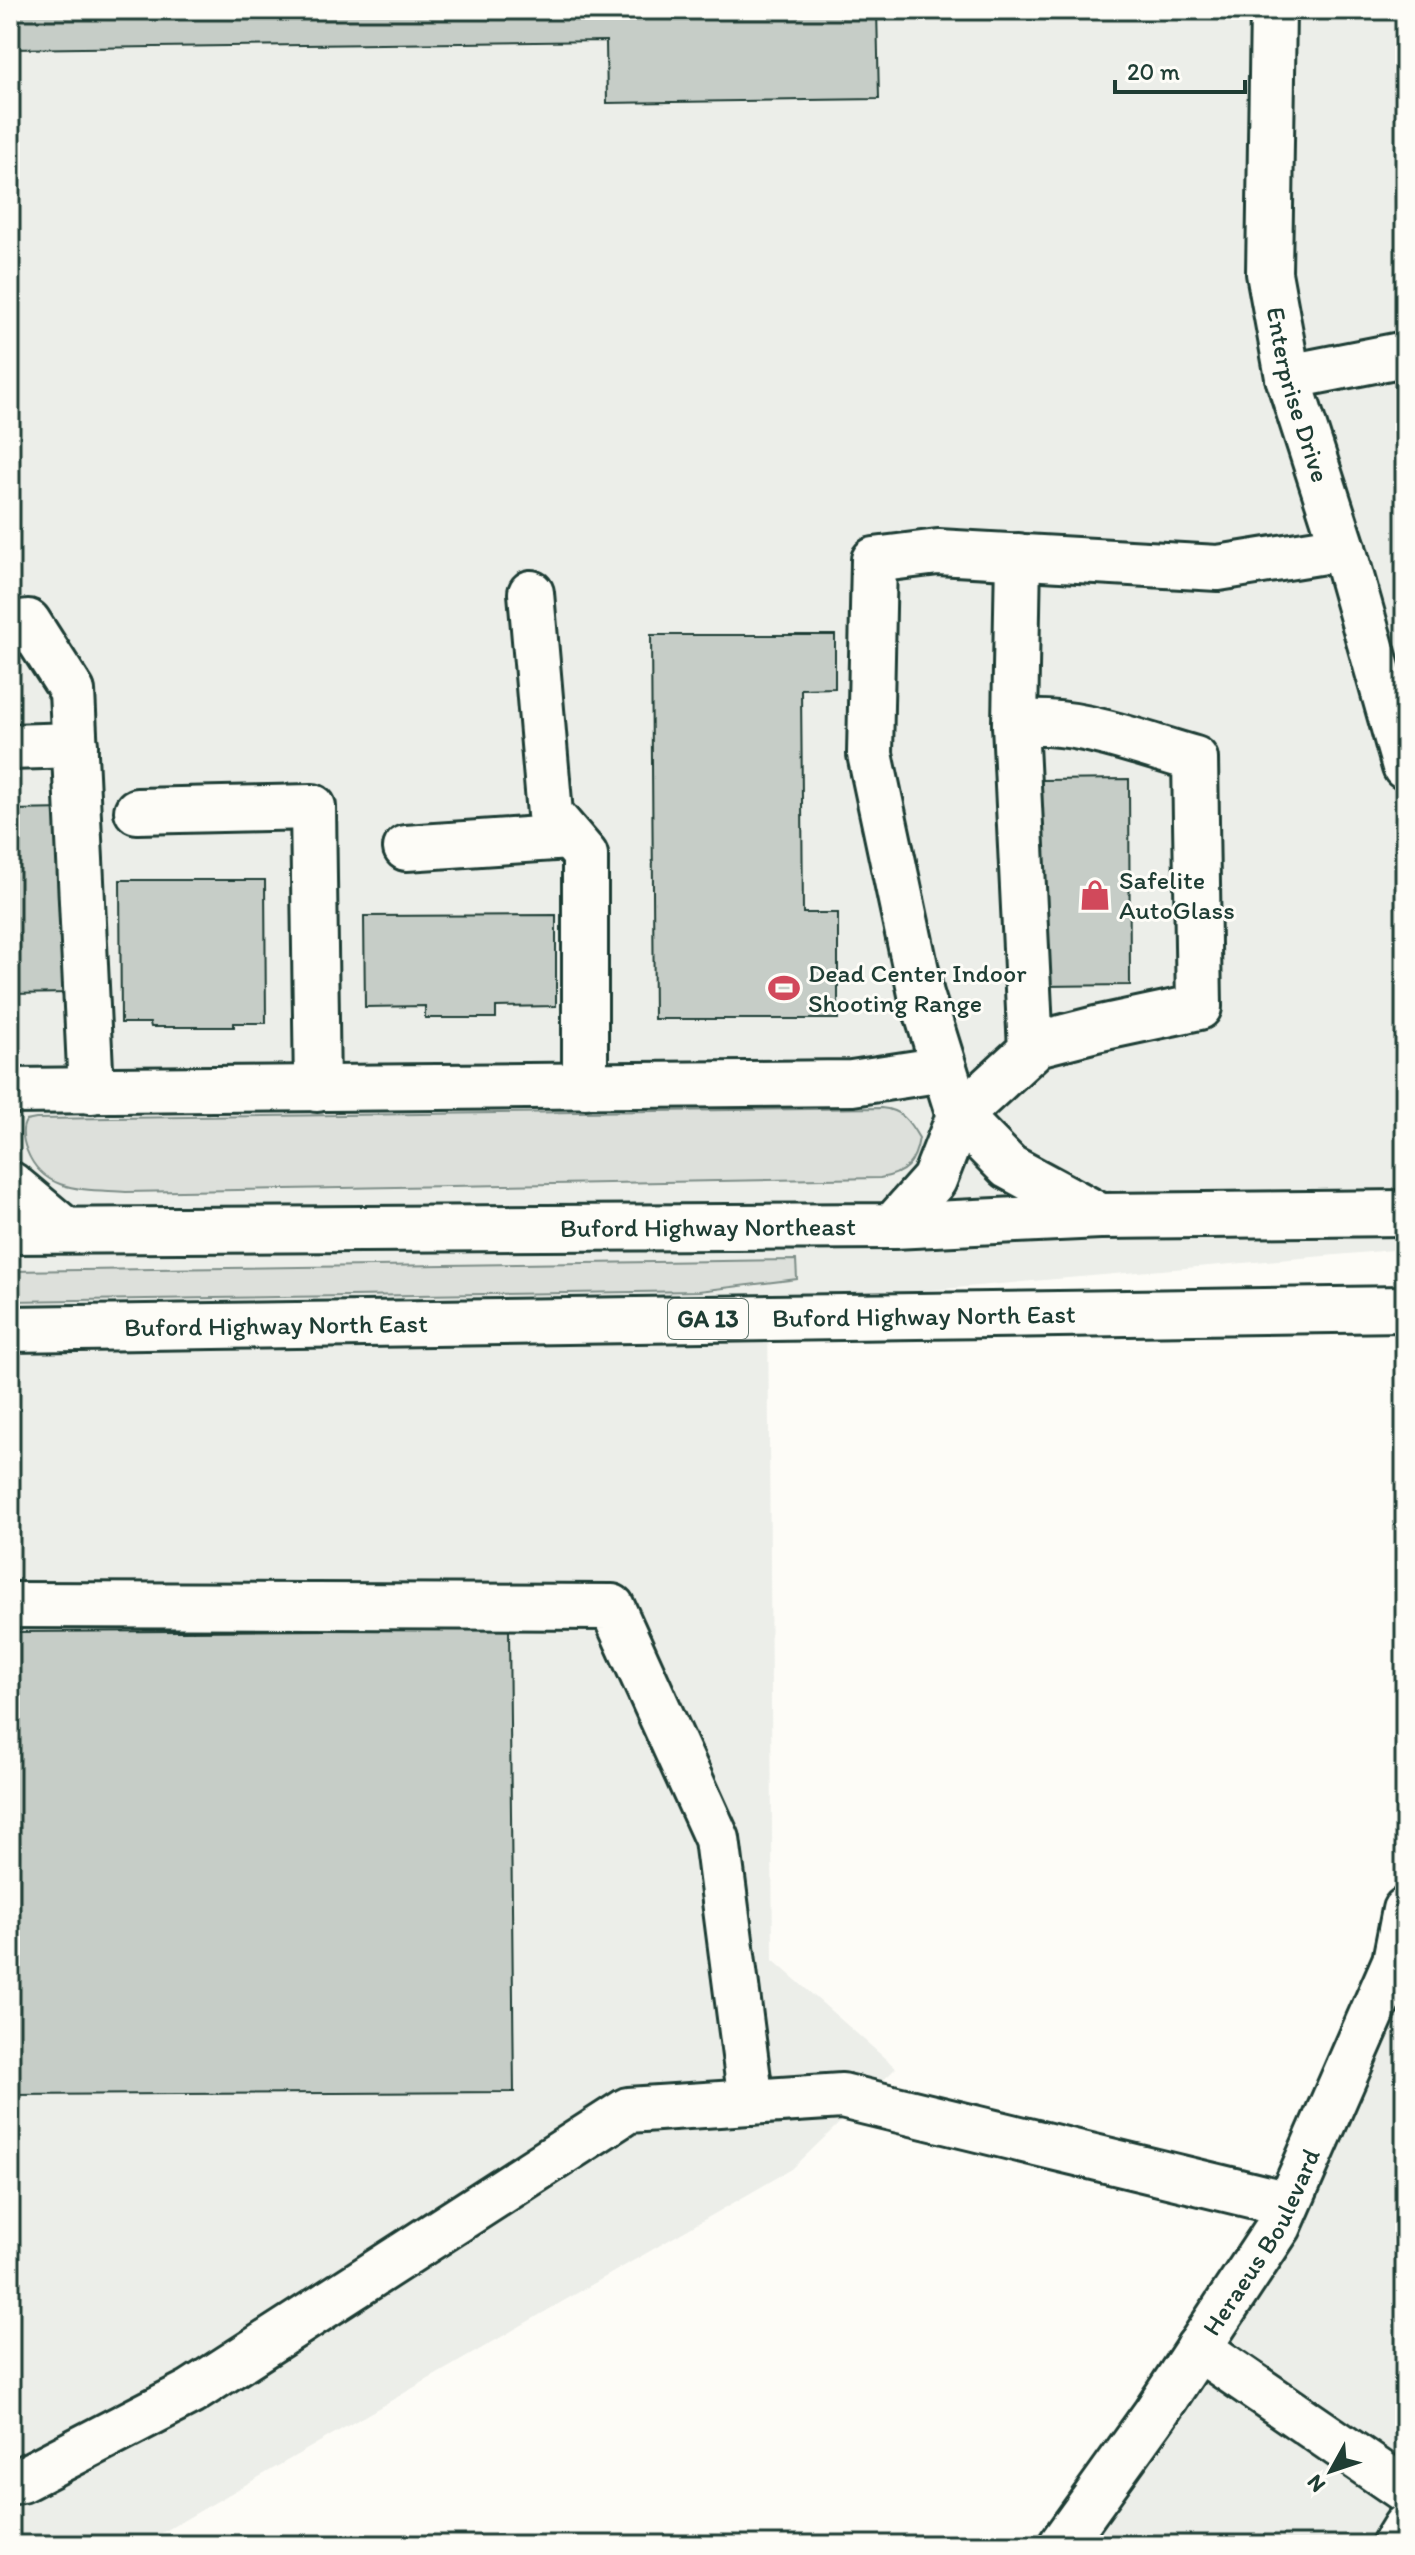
<svg xmlns="http://www.w3.org/2000/svg" width="1415" height="2555" viewBox="0 0 1415 2555" font-family="Itim,sans-serif">
<style>
.built{fill:#eceee9}
.green{fill:#dde0db;stroke:#7e8e88;stroke-width:2}
.building{fill:#c6cdc7;stroke:#1f3d34;stroke-width:2}
.lines{fill:none;stroke-linecap:round;stroke-linejoin:round}
.minor-casing{stroke:#1f3d34;stroke-width:50}
.major-casing{stroke:#1f3d34;stroke-width:50}
.minor{stroke:#fdfcf7;stroke-width:44}
.major{stroke:#fdfcf7;stroke-width:44}
.labels{text-anchor:middle;stroke-width:6;stroke-linejoin:round;paint-order:stroke}
.shield{fill:#fdfcf7;stroke:#62766e;stroke-width:2}
.shield-label{font-size:24px;font-weight:bold;fill:#1f3d34}
.street-label{font-size:26px;fill:#1f3d34;stroke:#fdfcf7}
.poi-label{font-size:26px;fill:#1f3d34;stroke:#fdfcf7;text-anchor:start}
</style>
<rect width="100%" height="100%" fill="#fdfcf7"/>
<filter id="ink" filterUnits="userSpaceOnUse"><feTurbulence type="fractalNoise" baseFrequency=".0125" numOctaves="2"/><feDisplacementMap in="SourceGraphic" scale="16" xChannelSelector="R" yChannelSelector="G"/><feConvolveMatrix kernelMatrix="1 2 1 2 8 2 1 2 1" color-interpolation-filters="sRGB"/></filter>
<g filter="url(#ink)">
<g class="built">
<polygon points="10,10 1405,10 1405,1249 768,1304 773,1960 896,2068 792,2169 141,2545 10,2545"/>
<polygon points="1405,1987 1405,2545 1028,2545 1211,2328"/>
</g>
<g class="green">
<path d="M881,1108C902,1110 909,1121 919,1138C915,1164 905,1174 880,1178L126,1192C86,1189 44,1194 27,1151C23,1141 20,1130 26,1121L36,1119Z"/>
<polygon points="796,1260 797,1279 699,1291 10,1301 10,1271"/>
</g>
<g class="building">
<polygon points="10,10 877,10 879,99 607,103 606,41 10,49"/>
<polygon points="651,635 835,635 835,688 801,689 803,913 838,913 838,1019 654,1019"/>
<polygon points="1129,779 1130,985 1044,986 1041,780"/>
<polygon points="68,809 69,993 10,994 10,810"/>
<polygon points="120,880 265,880 266,1023 234,1023 234,1027 151,1027 150,1023 121,1023"/>
<polygon points="556,915 556,1006 496,1007 496,1018 425,1018 425,1006 365,1007 364,916"/>
<polygon points="509,1629 514,2092 10,2095 10,1632"/>
</g>
<g class="lines">
<defs>
<g id="minor">
<path id="s1" d="M1273,10L1269,273L1288,377L1343,548L1405,767"/>
<polyline points="1288,377 1405,354"/>
<polyline points="531,593 550,814 585,855 585,1086"/>
<polyline points="10,624 28,622 72,691 91,1091"/>
<polyline points="1015,724 1018,556"/>
<polyline points="10,747 75,745"/>
<polyline points="137,811 313,807 317,1089"/>
<polyline points="406,848 569,837"/>
<polyline points="10,1091 852,1083 944,1069"/>
<polyline points="10,1184 65,1230"/>
<polyline points="1100,1216 1009,1167 959,1116 921,994 870,754 874,560 938,552 1218,568 1343,548"/>
<path d="M893,1226L934,1180L959,1116L1031,1050L1037,1044L1096,1029L1199,1007L1195,759C1137,743 1076,717 1015,724L1031,1050"/>
<polyline points="10,1605 612,1607 717,1839 751,2102"/>
<polyline points="1198,2348 1405,2490"/>
<polyline points="10,2482 21,2480 191,2392 628,2110 842,2096 1288,2204"/>
<path id="s2" d="M1061,2545L1155,2414L1279,2226L1395,1961L1405,1910"/>
<polyline points="1394,2545 1405,2527"/>
</g>
<g id="major">
<path id="s3" d="M10,1231L893,1226L1100,1216L1405,1213"/>
<path id="s4" d="M10,1329L1405,1309"/>
</g>
</defs>
<use href="#minor" class="minor-casing"/>
<use href="#major" class="major-casing"/>
<use href="#minor" class="minor"/>
<use href="#major" class="major"/>
</g>
</g>
<defs>
<symbol id="shop-bare" viewBox="-9 -9 18 18"><path d="M-5-2.5h2.3a2.7 3.5 0 0 1 5.4 0H5L5.5 6h-11ZM-1.5-2.5h3a1.5 2.3 0 0 0-3 0Z" fill="#d1495b" stroke="#fdfcf7" stroke-width="2.5" paint-order="stroke"/></symbol>
<symbol id="stadium-bare" viewBox="-9 -9 18 18"><path d="M0-5a6.5 5 0 1 0 0 10a6.5 5 0 1 0 0-10ZM-3.5-1.8h7v3.6h-7Z" fill="#d1495b" stroke="#fdfcf7" stroke-width="2.5" paint-order="stroke"/></symbol>
</defs>
<g fill-rule="evenodd">
<use href="#shop-bare" x="1073" y="873" width="44" height="44"/>
<use href="#stadium-bare" x="762" y="966" width="44" height="44"/>
</g>
<g class="labels">
<rect class="shield" x="668" y="1299" width="80" height="40" rx="6"/>
<g class="shield-label">
<text x="708" y="1327">GA 13</text>
</g>
<g class="street-label">
<text dy="9" stroke="none"><textPath href="#s1" startOffset="388">Enterprise Drive</textPath></text>
<text dy="9" stroke="none"><textPath href="#s3" startOffset="698">Buford Highway Northeast</textPath></text>
<text dy="9" stroke="none"><textPath href="#s4" startOffset="914">Buford Highway North East</textPath></text>
<text dy="9" stroke="none"><textPath href="#s4" startOffset="266">Buford Highway North East</textPath></text>
<text dy="9" stroke="none"><textPath href="#s2" startOffset="364">Heraeus Boulevard</textPath></text>
</g>
<g class="poi-label">
<text x="1119" y="889">Safelite<tspan x="1119" dy="30">AutoGlass</tspan></text>
<text x="808" y="982">Dead Center Indoor<tspan x="808" dy="30">Shooting Range</tspan></text>
</g>
</g>
<rect width="1415" height="2555" fill="none" stroke="#fdfcf7" stroke-width="40"/>
<rect x="20" y="20" width="1375" height="2515" fill="none" stroke="#1f3d34" stroke-width="3" filter="url(#ink)"/>
<g transform="translate(1331 2471) rotate(230)" stroke="#fdfcf7" stroke-width="6" paint-order="stroke">
<path d="M0-6L14 30L0 20L-14 30Z" fill="#1f3d34"/>
<text y="-12" font-size="22" font-weight="bold" text-anchor="middle" fill="#1f3d34">N</text>
</g>
<path d="M1115 80v12h130v-12" fill="none" stroke="#1f3d34" stroke-width="4"/>
<text x="1127" y="80" font-size="24" fill="#1f3d34" stroke="#fdfcf7" stroke-width="6" paint-order="stroke">20 m</text>
</svg>
